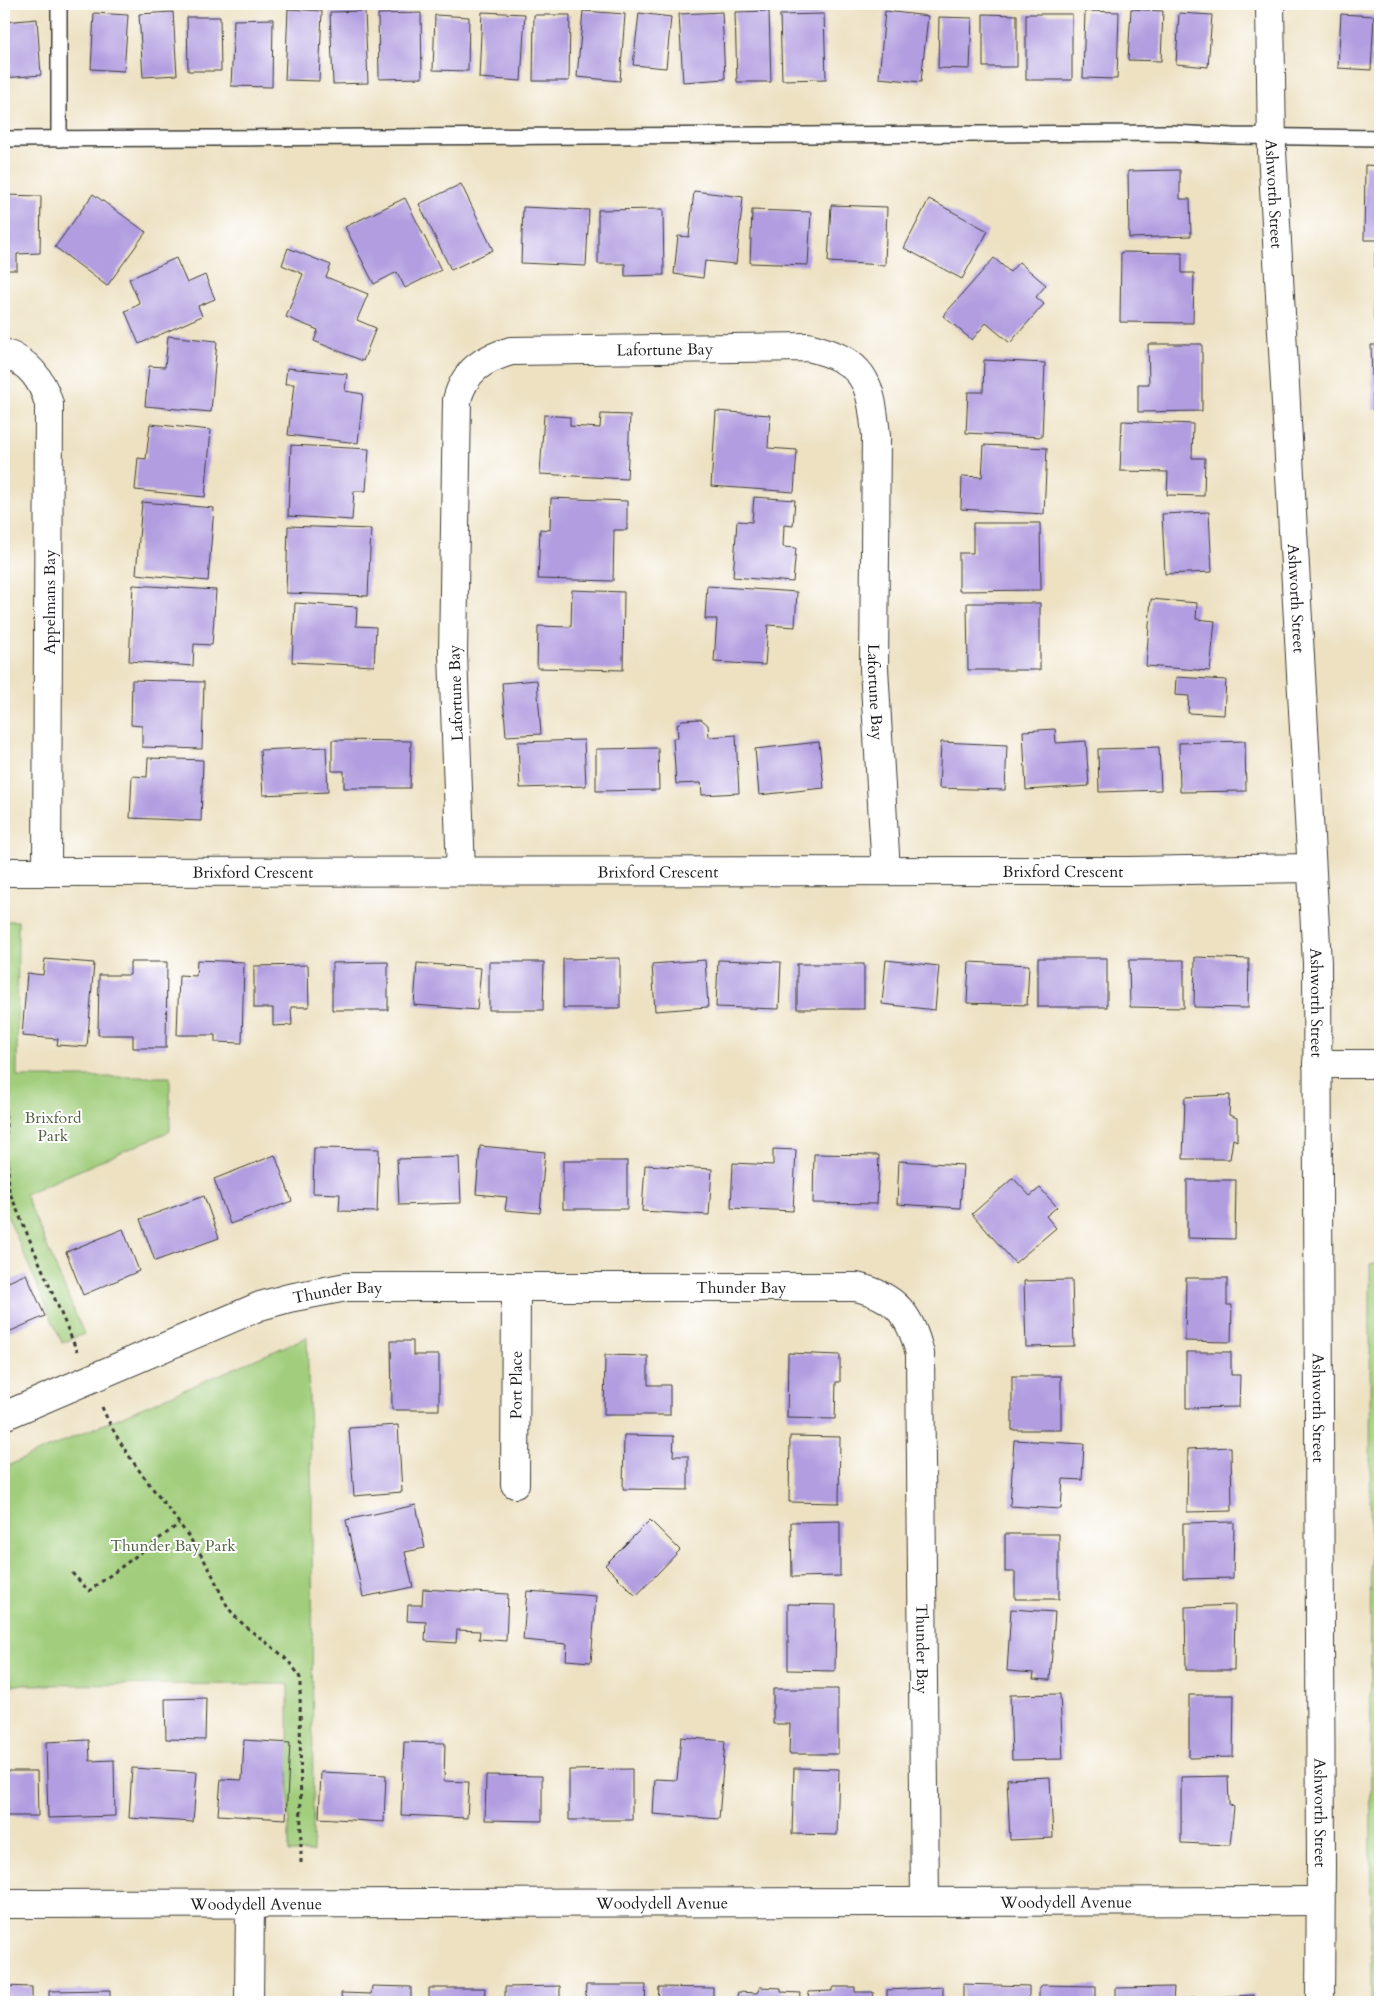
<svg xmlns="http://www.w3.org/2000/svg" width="1384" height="2006" viewBox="0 0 1384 2006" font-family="Cardo,serif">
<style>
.green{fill:#a1cd7b;stroke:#5e744c}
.building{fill:#b19de0}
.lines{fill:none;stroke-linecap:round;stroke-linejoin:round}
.service-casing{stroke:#3b3a35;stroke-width:18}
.minor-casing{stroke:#3b3a35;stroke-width:30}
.path{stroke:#3b3a35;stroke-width:3;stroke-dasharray:4 4;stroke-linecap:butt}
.service{stroke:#fff;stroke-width:15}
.minor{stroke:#fff;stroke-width:28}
.labels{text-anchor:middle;stroke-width:4;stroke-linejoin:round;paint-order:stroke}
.street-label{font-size:16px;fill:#1c1c1c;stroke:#fff}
.park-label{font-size:16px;fill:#516342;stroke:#fff}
</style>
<rect width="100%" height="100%" fill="#fff"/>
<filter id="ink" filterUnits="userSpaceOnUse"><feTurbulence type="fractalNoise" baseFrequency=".02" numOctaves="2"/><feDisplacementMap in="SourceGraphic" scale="10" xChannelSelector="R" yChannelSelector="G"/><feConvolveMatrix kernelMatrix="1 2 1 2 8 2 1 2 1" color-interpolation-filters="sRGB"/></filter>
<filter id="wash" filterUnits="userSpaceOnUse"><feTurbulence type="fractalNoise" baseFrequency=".0096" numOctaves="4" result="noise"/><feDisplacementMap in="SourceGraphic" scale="20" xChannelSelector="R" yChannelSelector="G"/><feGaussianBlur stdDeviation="1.12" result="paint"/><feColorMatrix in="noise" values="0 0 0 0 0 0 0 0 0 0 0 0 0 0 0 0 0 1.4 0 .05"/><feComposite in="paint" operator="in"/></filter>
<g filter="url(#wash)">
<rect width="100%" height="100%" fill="#ede1c2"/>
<g class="green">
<polygon points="4,921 18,921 17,1077 170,1077 170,1131 25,1194 84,1334 62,1343 4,1208"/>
<polygon points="1370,1264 1380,1264 1380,2002 1371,2002"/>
<polygon points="307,1337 312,1502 313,1852 289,1852 288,1684 4,1685 4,1467"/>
</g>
<g id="blocks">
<g class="building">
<polygon points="288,9 322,11 319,81 285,80"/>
<polygon points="1131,9 1163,11 1161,61 1128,60"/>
<polygon points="365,11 368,83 333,84 330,12"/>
<polygon points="583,11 625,14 620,81 577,77"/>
<polygon points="769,11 771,82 737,82 735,12"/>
<polygon points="885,11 928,16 921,82 879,78"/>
<polygon points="1085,11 1119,12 1117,79 1083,78"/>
<polygon points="173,12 177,75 143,77 139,14"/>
<polygon points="482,12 525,14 521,81 479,78"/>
<polygon points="722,12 725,79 683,82 679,14"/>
<polygon points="94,13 128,15 124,71 91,69"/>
<polygon points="421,13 422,78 379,79 378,14"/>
<polygon points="639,13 671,17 666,68 633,65"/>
<polygon points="1179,13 1212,15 1208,67 1176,64"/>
<polygon points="824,14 826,79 782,80 780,15"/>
<polygon points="983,14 1017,15 1017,67 983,67"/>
<rect x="1026" y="14" width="46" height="66"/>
<polygon points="1341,14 1374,16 1371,70 1338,68"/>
<polygon points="435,15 469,17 468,71 433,70"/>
<polygon points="534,15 570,15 569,81 533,81"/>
<polygon points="187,17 220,17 221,71 188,71"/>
<polygon points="939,17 972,18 970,69 938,68"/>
<polygon points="37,19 41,75 4,78 4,22"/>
<polygon points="273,19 272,87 231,86 234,20"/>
<polygon points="1365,165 1380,166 1380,240 1364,240"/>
<polygon points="1180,170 1180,199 1190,199 1191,236 1129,238 1128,171"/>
<polygon points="461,184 493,250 451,270 419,204"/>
<polygon points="694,191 743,197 736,264 705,261 703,278 674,274 678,236 689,237"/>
<polygon points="93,194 146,232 107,286 55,247"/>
<polygon points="4,195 41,196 40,253 17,254 17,270 4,270"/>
<polygon points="405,198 441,270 405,288 397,272 374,284 345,227"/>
<polygon points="929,199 988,231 962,279 904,248"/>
<polygon points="831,205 887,207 885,265 828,262"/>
<polygon points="523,207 589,210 586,266 521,263"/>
<polygon points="663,209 664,275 625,276 625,264 598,264 598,210"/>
<polygon points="752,210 811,212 808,265 750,263"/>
<polygon points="288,248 331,265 326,277 368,294 357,320 376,328 363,361 314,341 318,330 286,317 303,274 282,265"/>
<polygon points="1121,252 1182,253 1182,273 1194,273 1193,323 1120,322"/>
<polygon points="1375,253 1380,253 1380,319 1374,319"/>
<polygon points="176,258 187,283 205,275 215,299 198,306 202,316 139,344 125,311 140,304 129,279"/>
<polygon points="994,258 1010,272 1019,262 1046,285 1036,297 1044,304 1010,343 986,323 972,340 943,316"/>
<polygon points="168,336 217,341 211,412 145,406 149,366 165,367"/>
<polygon points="1148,344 1202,344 1202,411 1138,412 1138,384 1149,384"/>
<polygon points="1371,345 1380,345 1380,410 1373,410"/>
<polygon points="984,360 1045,363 1042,437 966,433 968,392 983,392"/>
<polygon points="287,368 347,374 345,391 363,394 358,443 288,435 294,384 285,384"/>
<polygon points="716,411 770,415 768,448 797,450 794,492 711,486"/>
<polygon points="601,414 630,415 627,479 540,474 544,415 570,417 570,426 600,428"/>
<polygon points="1122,421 1193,424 1192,458 1205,458 1204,496 1167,495 1168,472 1120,471"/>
<polygon points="150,424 211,430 205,497 135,490 138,458 146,459"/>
<polygon points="291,445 369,449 366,491 354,491 352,520 288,516"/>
<polygon points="984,445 1047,448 1044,514 961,509 962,476 982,477"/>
<polygon points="754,497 795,500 793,526 784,525 783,547 796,548 793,582 733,577 737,521 752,522"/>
<polygon points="551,498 627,501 627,530 614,530 613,581 538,579 540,529 550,530"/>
<polygon points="142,502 214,508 208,581 136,574"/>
<polygon points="1209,512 1212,572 1165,574 1162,514"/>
<polygon points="973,523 1040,523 1041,590 959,591 959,553 973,553"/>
<polygon points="288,526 371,529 368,596 286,593"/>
<polygon points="133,585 216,590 212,645 194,644 193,666 129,661"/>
<polygon points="707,586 797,592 795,627 768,625 765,665 714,662 717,619 705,619"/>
<polygon points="572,590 624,592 623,670 537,668 538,626 571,627"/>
<polygon points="1151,599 1197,603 1196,619 1215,621 1210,671 1146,666"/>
<polygon points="295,603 357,607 356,626 376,627 374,666 292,662"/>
<polygon points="967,603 1040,603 1040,670 968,670"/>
<polygon points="1176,677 1226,680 1224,715 1188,713 1189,696 1175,695"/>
<polygon points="132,680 204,682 202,749 142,747 142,726 131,725"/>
<polygon points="537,680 541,734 506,736 502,683"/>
<polygon points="701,719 708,725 709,737 736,735 739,793 702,795 701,783 676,784 673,738 678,738 677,725 682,720"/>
<polygon points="1055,729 1056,743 1086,741 1089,786 1026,790 1023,731"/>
<polygon points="332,740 411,741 410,788 344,788 344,771 332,771"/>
<polygon points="584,740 586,786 520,788 518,742"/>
<polygon points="1245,741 1246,791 1180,792 1179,743"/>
<polygon points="819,742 824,788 759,795 755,749"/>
<polygon points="941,742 1007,745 1005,790 939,788"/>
<polygon points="326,747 328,792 263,795 260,750"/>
<polygon points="1159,747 1161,790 1099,792 1098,749"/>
<polygon points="658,748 659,790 596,791 596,749"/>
<polygon points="148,758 203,760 201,821 130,818 132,776 147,777"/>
<polygon points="1195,957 1249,959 1248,1008 1194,1007"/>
<polygon points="620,958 620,1008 563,1008 563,959"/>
<rect x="1038" y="958" width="69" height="49"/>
<polygon points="45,959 94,963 87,1047 57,1045 58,1039 22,1036 27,973 43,975"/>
<polygon points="197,960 244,962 242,1043 215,1042 215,1035 177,1035 179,975 196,976"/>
<polygon points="705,960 708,1007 655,1011 652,964"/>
<polygon points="718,960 781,962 779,1009 716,1007"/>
<polygon points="886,960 939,966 935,1010 882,1004"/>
<polygon points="1129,960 1184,960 1184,1008 1130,1007"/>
<polygon points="130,962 167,962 166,1048 133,1048 133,1035 98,1035 99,975 130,975"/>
<polygon points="388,962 388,1010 332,1010 332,963"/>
<polygon points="489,962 544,962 543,1010 489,1010"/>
<polygon points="969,962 1029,965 1027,1005 967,1003"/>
<polygon points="417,963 481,968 477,1010 414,1005"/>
<rect x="797" y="964" width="67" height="45"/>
<polygon points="308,965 309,1007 291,1007 292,1025 273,1026 273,1008 254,1008 254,966"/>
<polygon points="1230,1095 1229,1115 1237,1118 1237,1141 1233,1139 1230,1159 1183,1159 1185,1097"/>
<polygon points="480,1146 545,1152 540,1213 505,1210 507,1197 476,1194"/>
<polygon points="314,1148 379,1149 377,1212 339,1211 340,1194 313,1193"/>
<polygon points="773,1149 796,1150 793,1211 731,1208 733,1163 773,1165"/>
<polygon points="814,1154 879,1155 877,1204 813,1203"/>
<polygon points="275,1155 292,1201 230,1224 214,1179"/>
<polygon points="459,1157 461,1203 399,1205 397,1159"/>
<rect x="563" y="1161" width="64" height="48"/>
<polygon points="899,1161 963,1165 960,1208 897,1204"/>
<polygon points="645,1165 712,1169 709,1215 642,1211"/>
<polygon points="1013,1178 1030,1196 1040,1188 1057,1207 1046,1216 1056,1228 1015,1263 972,1214"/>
<polygon points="1187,1180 1236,1180 1235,1239 1187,1238"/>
<polygon points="204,1196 219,1238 155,1261 140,1219"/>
<polygon points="123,1229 139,1271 83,1295 66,1252"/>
<polygon points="26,1274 45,1316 4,1334 4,1284"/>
<polygon points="1186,1278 1227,1278 1227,1305 1232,1305 1231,1342 1185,1341"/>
<polygon points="1072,1280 1074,1346 1026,1347 1024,1281"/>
<polygon points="391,1341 413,1341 413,1355 439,1355 439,1410 392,1410"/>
<polygon points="1186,1352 1231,1352 1231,1375 1240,1375 1239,1407 1186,1408"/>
<polygon points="788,1353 840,1355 840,1382 836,1382 835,1419 787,1418"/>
<polygon points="605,1355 648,1356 648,1385 670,1385 670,1415 604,1415"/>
<rect x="1012" y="1376" width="49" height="54"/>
<polygon points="398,1425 402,1492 354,1496 349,1428"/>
<polygon points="624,1435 674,1436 673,1456 688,1456 688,1490 623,1489"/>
<polygon points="790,1436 840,1437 839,1503 789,1502"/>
<polygon points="1014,1440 1084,1444 1082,1480 1063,1479 1061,1509 1010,1506"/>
<polygon points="1231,1447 1232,1511 1187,1512 1188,1449"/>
<polygon points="416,1505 425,1548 405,1552 413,1587 363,1597 346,1520"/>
<polygon points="650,1520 680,1550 636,1596 605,1565"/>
<polygon points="840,1521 840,1576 792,1577 791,1522"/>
<polygon points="1234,1522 1233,1578 1183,1579 1183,1523"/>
<polygon points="1005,1534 1059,1534 1059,1599 1015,1599 1015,1572 1005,1572"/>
<polygon points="423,1589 508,1594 506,1641 479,1639 480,1631 457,1630 456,1643 425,1641 426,1622 407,1621 408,1605 422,1605"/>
<polygon points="527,1591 596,1596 591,1662 566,1660 567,1644 523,1640"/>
<polygon points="788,1604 836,1605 835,1671 788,1670"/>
<polygon points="1235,1605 1234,1670 1186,1670 1185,1607"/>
<polygon points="1011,1609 1055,1612 1050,1680 1033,1679 1034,1673 1007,1671"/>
<polygon points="773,1689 838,1689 838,1754 789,1754 790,1724 773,1724"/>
<polygon points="1060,1694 1063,1759 1012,1760 1010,1695"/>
<polygon points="1189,1695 1234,1695 1233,1757 1189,1758"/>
<polygon points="206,1698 205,1740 166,1739 165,1699"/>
<polygon points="681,1737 725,1741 719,1819 653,1814 655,1779 677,1780"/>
<polygon points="89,1740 90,1761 114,1760 115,1816 48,1818 46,1742"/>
<polygon points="244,1740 290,1743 286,1819 218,1815 221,1779 242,1780"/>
<polygon points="404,1742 445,1743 444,1781 469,1782 467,1818 401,1815"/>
<polygon points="132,1768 197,1772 193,1822 129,1818"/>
<polygon points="794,1768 839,1769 837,1835 792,1834"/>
<polygon points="632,1769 632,1820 569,1820 569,1770"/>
<polygon points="4,1771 37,1771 38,1816 4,1816"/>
<polygon points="321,1772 386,1775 384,1822 319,1818"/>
<polygon points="486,1775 542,1776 542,1821 485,1820"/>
<polygon points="1228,1776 1229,1804 1234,1807 1230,1845 1181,1843 1181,1777"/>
<polygon points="1050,1777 1053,1838 1010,1840 1007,1779"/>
<polygon points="963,1984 1029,1986 1029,2002 963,2002"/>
<polygon points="586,1985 646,1985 645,2002 585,2002"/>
<polygon points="1042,1985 1096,1986 1096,2002 1039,2002 1039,1988"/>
<polygon points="4,1986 32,1987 32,2002 4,2002"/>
<polygon points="372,1986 411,1987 411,2002 342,2002 341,1993 371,1994"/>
<polygon points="560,1986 560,2002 505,2002 505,1987"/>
<polygon points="659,1987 713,1988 713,2002 658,2002"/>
<polygon points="760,1987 781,1988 781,1992 801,1993 800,2002 732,2002 736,2001 738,1992 757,1993"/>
<polygon points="834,1987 855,1987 855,1992 873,1992 874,2002 809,2002 808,1992 832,1991"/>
<polygon points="943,1987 943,2002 887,2002 887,1990"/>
<polygon points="1174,1987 1173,2002 1116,2002 1116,1988"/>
<polygon points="429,1988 485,1988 484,2002 429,2002"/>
<polygon points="110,1990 110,2002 49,2002 49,1991"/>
<polygon points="1254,1995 1254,2002 1190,2002 1190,1998"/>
</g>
</g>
</g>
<g filter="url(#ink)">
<use href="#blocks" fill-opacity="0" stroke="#3b3a35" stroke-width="1"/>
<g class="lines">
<defs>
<g id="service">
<polyline points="4,139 1171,133 1232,136 1380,138"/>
<polyline points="59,139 59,4"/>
</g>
<g id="minor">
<path id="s1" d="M1270,4L1272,151L1317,963L1321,1862L1320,2002"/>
<path d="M4,353C29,362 42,379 49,404L47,872"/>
<path id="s2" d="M461,871L453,654L457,400C465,370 483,359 511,351L808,347C865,361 871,381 876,436L874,668L886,871"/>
<path id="s3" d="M4,872L1128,871L1311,868"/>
<polyline points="1317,1064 1380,1064"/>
<path id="s4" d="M4,1416L260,1306L289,1298L346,1287H856C896,1296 911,1316 920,1354L925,1902"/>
<path id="s5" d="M515,1484L516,1287"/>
<path id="s6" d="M4,1904L1320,1901"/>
<polyline points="249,2002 250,1904"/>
</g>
</defs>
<use href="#service" class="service-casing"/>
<use href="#minor" class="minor-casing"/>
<g class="path">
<polyline points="4,1003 5,904"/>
<polyline points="4,1083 9,1191 77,1351"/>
<path d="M102,1407C123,1457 161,1496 191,1540C198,1550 205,1561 211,1572C218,1586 224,1604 234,1615C254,1638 287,1651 300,1678L301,1864"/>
<polyline points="72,1573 89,1591 179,1524"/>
</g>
<use href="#service" class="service"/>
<use href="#minor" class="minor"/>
</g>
</g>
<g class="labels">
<g class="street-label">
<text dy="6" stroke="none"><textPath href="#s1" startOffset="190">Ashworth Street</textPath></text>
<text dy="6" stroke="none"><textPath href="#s2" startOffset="702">Lafortune Bay</textPath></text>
<text dy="6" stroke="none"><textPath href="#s1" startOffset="595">Ashworth Street</textPath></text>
<text transform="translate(49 602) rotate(-90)" y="6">Appelmans Bay</text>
<text transform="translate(455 693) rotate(-92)" y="6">Lafortune Bay</text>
<text dy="6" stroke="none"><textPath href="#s2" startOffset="1226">Lafortune Bay</textPath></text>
<text dy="6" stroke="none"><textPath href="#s3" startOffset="249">Brixford Crescent</textPath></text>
<text dy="6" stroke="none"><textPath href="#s3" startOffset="654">Brixford Crescent</textPath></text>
<text dy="6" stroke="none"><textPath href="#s3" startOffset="1059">Brixford Crescent</textPath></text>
<text dy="6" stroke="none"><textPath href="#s1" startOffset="1000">Ashworth Street</textPath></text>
<text dy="6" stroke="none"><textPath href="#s4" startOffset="762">Thunder Bay</textPath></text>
<text dy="6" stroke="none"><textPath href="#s4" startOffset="358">Thunder Bay</textPath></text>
<text dy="6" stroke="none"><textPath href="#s5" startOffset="99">Port Place</textPath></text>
<text dy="6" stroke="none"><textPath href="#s1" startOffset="1405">Ashworth Street</textPath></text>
<text dy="6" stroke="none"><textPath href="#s4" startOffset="1271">Thunder Bay</textPath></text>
<text dy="6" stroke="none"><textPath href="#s1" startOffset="1810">Ashworth Street</textPath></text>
<text dy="6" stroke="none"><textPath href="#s6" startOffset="1062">Woodydell Avenue</textPath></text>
<text dy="6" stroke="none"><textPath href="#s6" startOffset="658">Woodydell Avenue</textPath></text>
<text dy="6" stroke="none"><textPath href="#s6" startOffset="252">Woodydell Avenue</textPath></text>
</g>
<g class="park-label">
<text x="53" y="1123">Brixford<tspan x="53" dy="18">Park</tspan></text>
<text x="173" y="1551">Thunder Bay Park</text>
</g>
</g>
<rect width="1384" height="2006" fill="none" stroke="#fff" stroke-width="20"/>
</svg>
